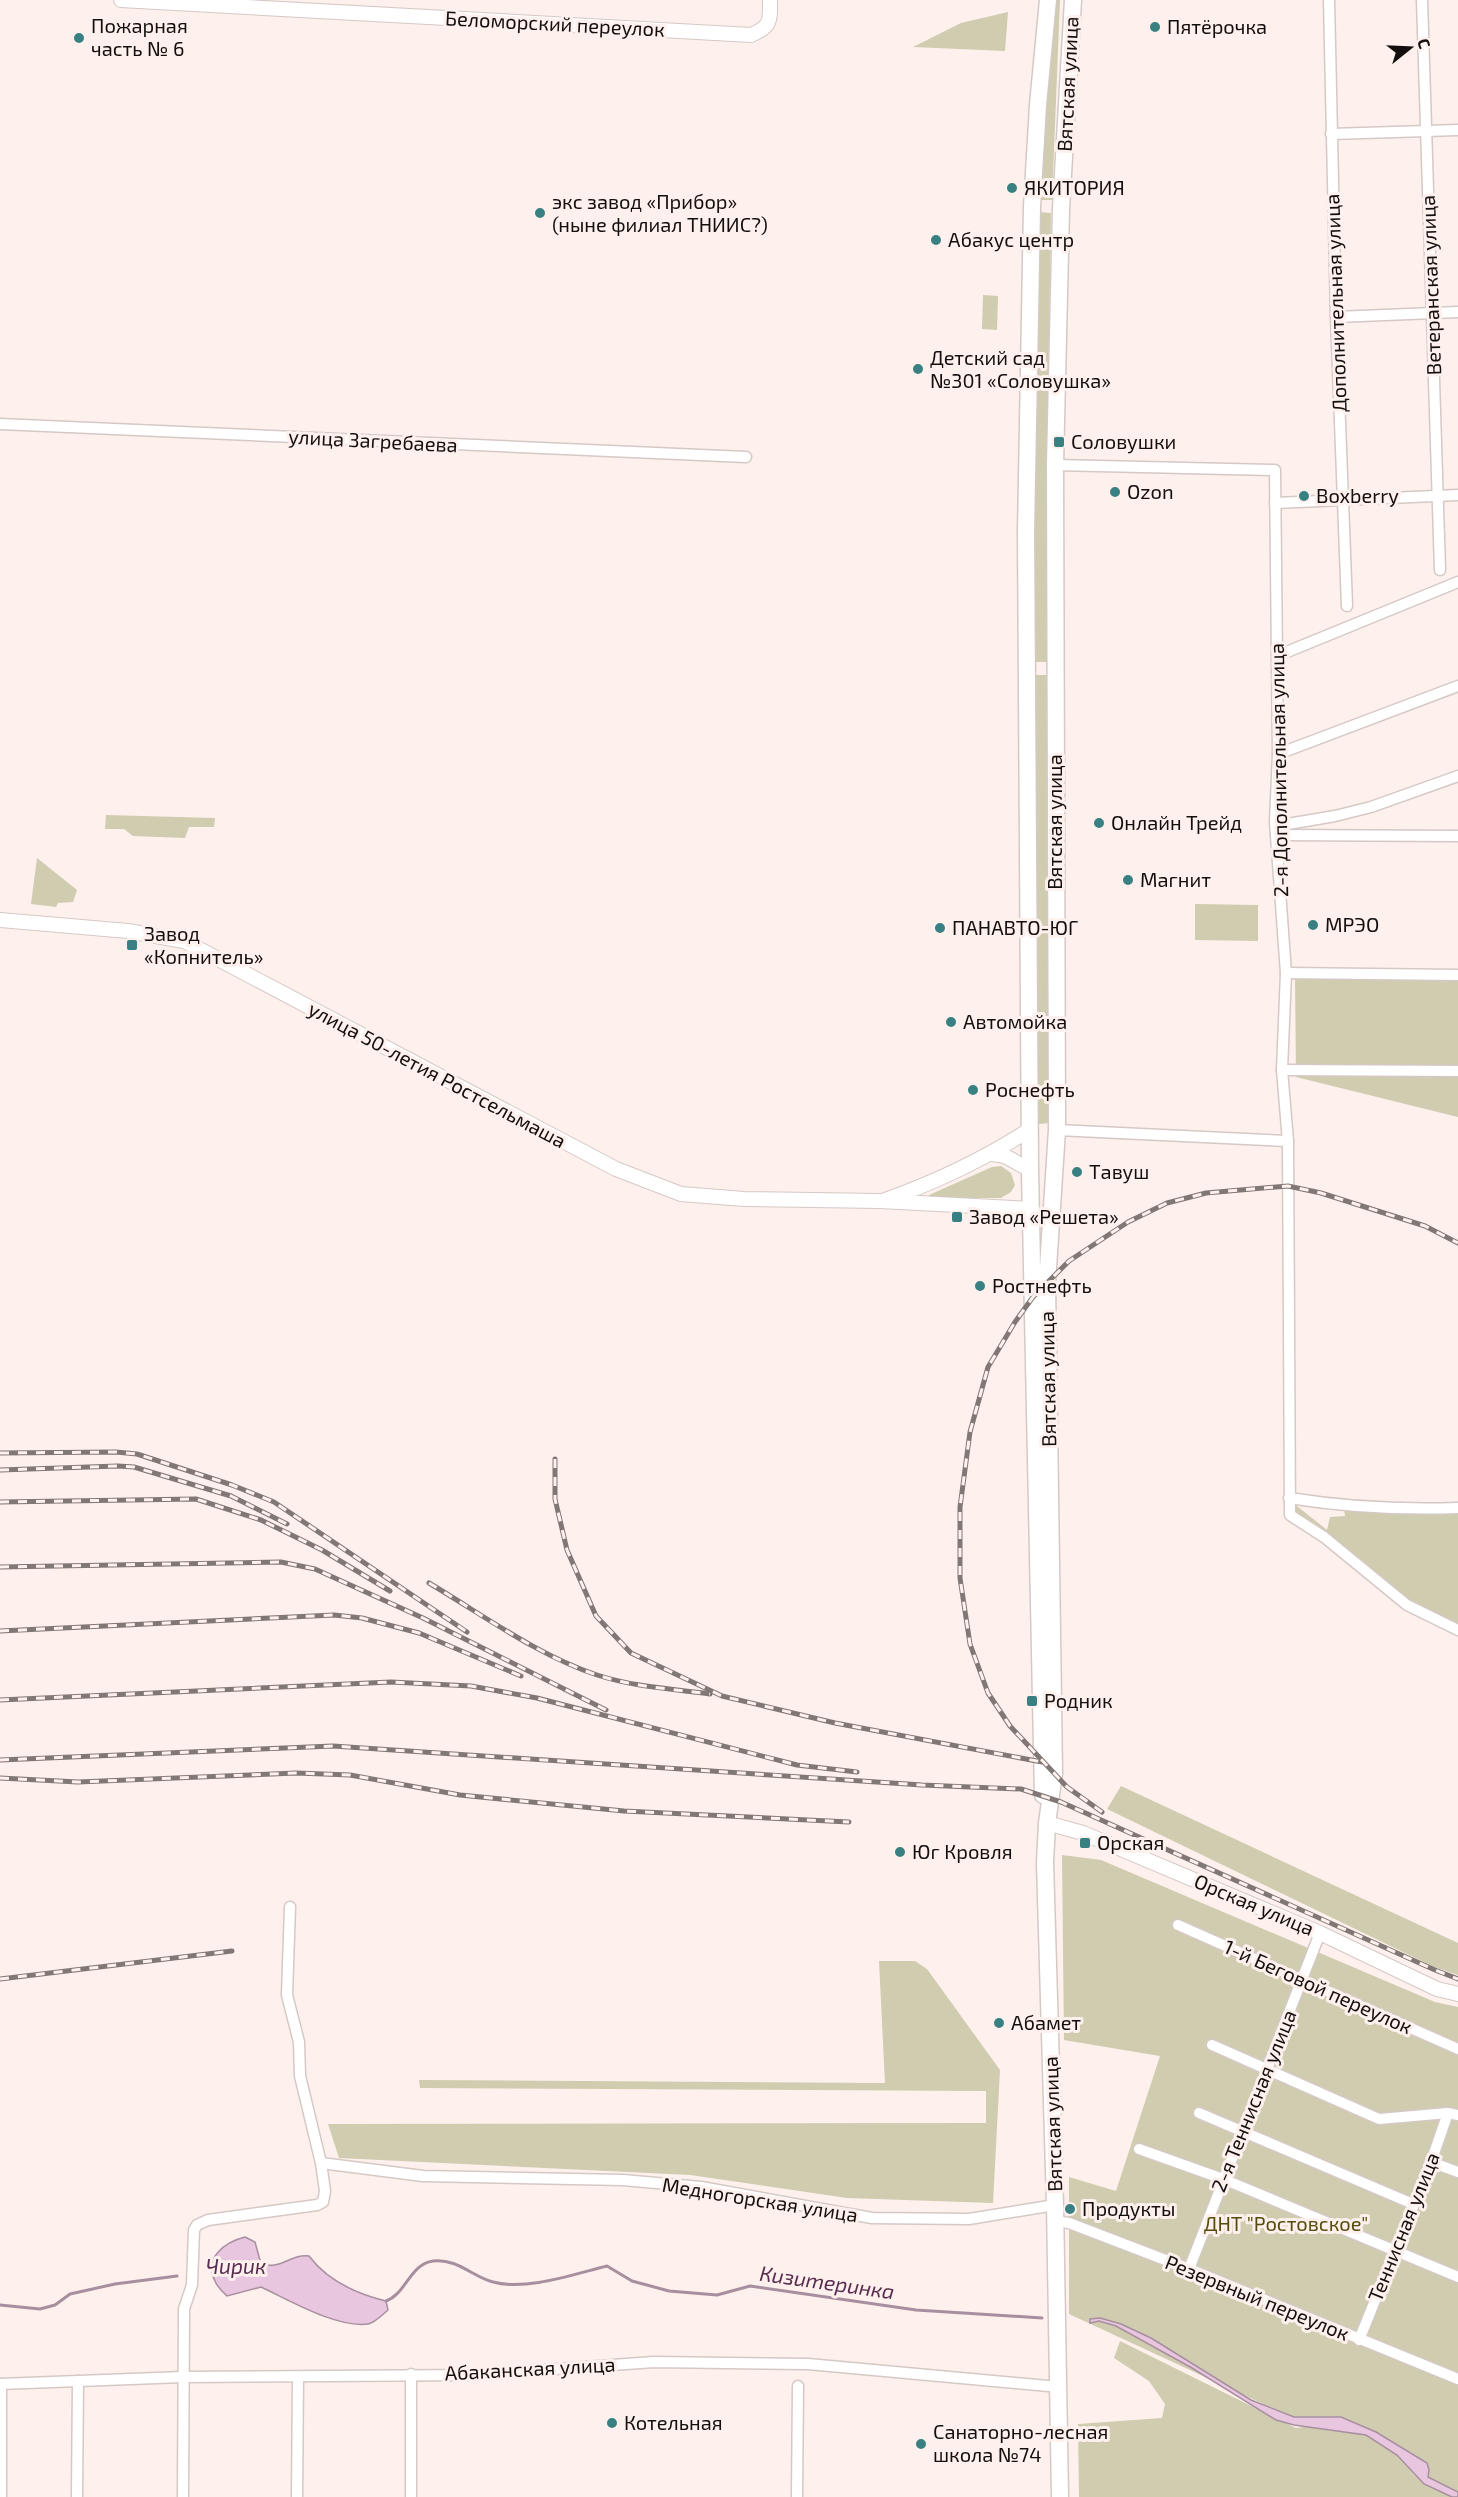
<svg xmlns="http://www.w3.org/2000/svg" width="1458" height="2497" viewBox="0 0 1458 2497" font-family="'Exo 2',sans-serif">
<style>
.green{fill:#cfccb0}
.water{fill:#e8c6df;stroke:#a88fa0;stroke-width:1.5}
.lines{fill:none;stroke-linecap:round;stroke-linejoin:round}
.stream{stroke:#a88fa0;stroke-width:3}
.street-casing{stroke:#d5c9c5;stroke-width:13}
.secondary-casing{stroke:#d5c9c5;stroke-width:16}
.primary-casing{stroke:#d5c9c5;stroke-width:19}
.street{stroke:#fff;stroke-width:10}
.secondary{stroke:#fff;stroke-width:14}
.primary{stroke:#fff;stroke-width:16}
.rail-casing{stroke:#817876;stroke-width:5}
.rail{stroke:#fef0ec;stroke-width:3;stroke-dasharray:9;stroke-linecap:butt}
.poi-dot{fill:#388081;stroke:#fef0ec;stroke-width:2}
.labels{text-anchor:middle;stroke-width:6;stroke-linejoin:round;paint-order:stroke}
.street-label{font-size:20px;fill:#130f0e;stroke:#fef0ec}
.poi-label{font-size:20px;fill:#130f0e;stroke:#fef0ec;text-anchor:start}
.park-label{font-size:20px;fill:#544c0c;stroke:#fef0ec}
.water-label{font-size:21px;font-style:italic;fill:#582c4e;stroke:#fef0ec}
</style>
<rect width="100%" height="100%" fill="#fef0ec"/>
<g class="green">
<polygon points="1054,0 1060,0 1052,200 1037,200"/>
<polygon points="1008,12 1005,51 913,47 961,23"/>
<polygon points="1038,212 1051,213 1047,463 1047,662 1034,662 1033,463"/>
<polygon points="983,295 998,296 997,330 982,329"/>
<polygon points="1034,675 1047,675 1052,1115 1050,1123 1038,1124 1036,1118"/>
<polygon points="106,815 215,818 214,827 189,827 185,838 133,836 124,829 105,829"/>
<polygon points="37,858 77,890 73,902 58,903 56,907 31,904"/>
<polygon points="1195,904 1258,905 1258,941 1195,940"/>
<polygon points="1295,976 1458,977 1458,1117 1296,1077"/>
<polygon points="1001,1166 1011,1173 1015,1185 1011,1192 1001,1198 929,1198 929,1195 992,1167"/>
<polygon points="1293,1503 1327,1530 1330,1517 1345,1516 1344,1508 1458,1509 1458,1633 1438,1624 1292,1514"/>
<polygon points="1121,1786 1458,1943 1458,1975 1434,1967 1107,1809"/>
<polygon points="1062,1855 1101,1860 1435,2002 1458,2007 1458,2494 1408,2472 1457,2497 1079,2497 1078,2424 1162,2418 1165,2404 1149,2381 1114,2358 1120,2341 1296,2428 1311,2426 1069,2314 1069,2177 1116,2191 1160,2056 1064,2040"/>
<polygon points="879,1961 915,1961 927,1969 1000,2070 993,2203 847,2198 690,2175 339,2158 328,2124 986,2123 986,2091 420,2088 419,2080 885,2083"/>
</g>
<g class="water">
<path d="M245,2237L255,2242L261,2264C282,2270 289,2254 309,2256C327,2280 357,2294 386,2301L388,2310C382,2315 375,2323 368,2324C336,2328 289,2300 261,2287L227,2296C223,2292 217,2287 215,2281C203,2258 225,2242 245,2237Z"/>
<polygon points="1100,2318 1121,2324 1151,2338 1251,2400 1294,2417 1341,2417 1376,2432 1427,2463 1429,2470 1428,2477 1458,2492 1458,2497 1452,2497 1424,2484 1397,2455 1366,2435 1294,2425 1276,2420 1192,2368 1116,2326 1099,2321 1090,2323 1090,2319"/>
</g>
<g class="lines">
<g class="stream">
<path d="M386,2301C406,2294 410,2264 433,2261C457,2258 473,2277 493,2282C526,2291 574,2274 607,2266L632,2281L669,2291L717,2295L750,2286L916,2310L1042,2318"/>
<polyline points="0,2305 40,2309 55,2305 70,2294 115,2284 177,2276"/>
</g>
<defs>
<g id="street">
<polyline points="1329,0 1336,317 1347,606"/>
<polyline points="1422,0 1440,570"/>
<polyline points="1331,134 1458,130"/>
<polyline points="1336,317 1458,312"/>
<polyline points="0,424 746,457"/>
<polyline points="1055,465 1275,470 1278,754 1275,822 1286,973 1282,1070 1288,1141 1290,1515 1324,1537 1407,1605 1458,1630"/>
<polyline points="1275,503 1458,495"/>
<polyline points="1277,656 1458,582"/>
<polyline points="1278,754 1458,686"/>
<polyline points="1276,826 1335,816 1371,807 1458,776"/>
<polyline points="1276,835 1458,836"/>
<polyline points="1286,973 1458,975"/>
<polyline points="1282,1070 1458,1071"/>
<polyline points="1057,1130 1288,1141"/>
<path d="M1289,1498C1346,1507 1401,1510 1458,1508"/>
<polyline points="1178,1925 1458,2049"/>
<polyline points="1212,2045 1379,2119 1448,2113 1458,2115"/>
<polyline points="1199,2113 1413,2204"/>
<polyline points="1139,2149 1223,2179 1458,2277"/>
<polyline points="1431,2162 1458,2172"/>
<polyline points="321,2163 423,2176 623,2180 701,2187 872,2218 969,2219 1055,2205"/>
<polyline points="1056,2221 1069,2223 1189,2269 1458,2379"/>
<polyline points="1189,2269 1320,1933"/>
<polyline points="1359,2340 1431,2162 1448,2113"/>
<polyline points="411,2374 411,2497"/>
<polyline points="0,2384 183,2377 472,2375 654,2362 808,2364 1059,2387"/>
<polyline points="1,2497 1,2384"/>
<polyline points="77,2497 78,2381"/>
<polyline points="183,2497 184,2309 192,2285 194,2230 197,2225 208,2220 317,2205 323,2202 325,2191 321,2163 300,2076 299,2042 287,1995 290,1907"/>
<polyline points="297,2497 298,2377"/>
<polyline points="797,2497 798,2386"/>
</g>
<g id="secondary">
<path d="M121,0L751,35C772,26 770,20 770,0"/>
<polyline points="0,920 128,931 184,941 616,1169 681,1194 744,1199 880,1201 1030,1209"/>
<polyline points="993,1154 1005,1156 1030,1170"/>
<path d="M885,1200C936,1182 984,1159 1029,1130"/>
<polyline points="1047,1823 1083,1833 1320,1933 1437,1989 1458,1994"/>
</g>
<g id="primary">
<polyline points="1043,1795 1030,1170 1026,532 1032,207 1038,105 1048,0"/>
<polyline points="1060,2497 1055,2205 1045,1862 1047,1823 1054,1774 1047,1283 1057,1130 1055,465 1061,209 1073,0"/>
</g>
</defs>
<use href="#street" class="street-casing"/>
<use href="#secondary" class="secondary-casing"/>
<use href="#primary" class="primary-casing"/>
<use href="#street" class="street"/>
<use href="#secondary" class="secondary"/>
<use href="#primary" class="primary"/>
<defs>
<g id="rail">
<polyline points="0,1453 116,1452 137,1454 232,1485 274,1502 467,1632"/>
<polyline points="555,1459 555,1499 567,1550 596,1616 631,1653 722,1696 835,1723 1042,1762"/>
<polyline points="0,1470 118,1466 134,1467 231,1496 287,1524"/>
<polyline points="0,1502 196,1499 261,1520 322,1550 390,1591"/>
<polyline points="0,1567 281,1562 315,1569 423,1618 606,1710"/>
<path d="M429,1583C483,1615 537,1655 597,1675C634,1687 673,1689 710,1694"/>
<polyline points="0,1631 334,1615 362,1618 419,1633 521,1676"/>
<polyline points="0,1700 391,1682 471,1686 537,1698 797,1765 857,1772"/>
<polyline points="0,1760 333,1746 922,1785 1021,1789 1061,1802 1435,1970 1458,1979"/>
<polyline points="0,1778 78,1782 296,1773 350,1775 460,1795 624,1811 849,1822"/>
<polyline points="1102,1812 1067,1787 1010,1726 988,1693 970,1644 960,1578 960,1507 970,1432 988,1367 1015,1322 1033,1297 1069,1261 1128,1222 1167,1203 1206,1193 1288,1186 1321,1193 1425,1226 1458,1243"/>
<polyline points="0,1979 232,1951"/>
</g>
</defs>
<use href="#rail" class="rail-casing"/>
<use href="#rail" class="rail"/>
</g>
<g class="poi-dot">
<circle cx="1155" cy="27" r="6"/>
<circle cx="79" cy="38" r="6"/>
<circle cx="1012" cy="188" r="6"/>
<circle cx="540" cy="213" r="6"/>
<circle cx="936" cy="240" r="6"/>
<circle cx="918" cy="369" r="6"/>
<rect x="1053" y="436" width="12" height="12" rx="3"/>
<circle cx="1115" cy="492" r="6"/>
<circle cx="1304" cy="496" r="6"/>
<circle cx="1099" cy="823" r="6"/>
<circle cx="1128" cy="880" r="6"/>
<circle cx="1313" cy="925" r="6"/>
<circle cx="940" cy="928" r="6"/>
<rect x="126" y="939" width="12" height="12" rx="3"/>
<circle cx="951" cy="1022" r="6"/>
<circle cx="973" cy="1090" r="6"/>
<circle cx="1077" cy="1172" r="6"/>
<rect x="951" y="1211" width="12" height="12" rx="3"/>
<circle cx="980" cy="1286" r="6"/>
<rect x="1026" y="1695" width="12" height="12" rx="3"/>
<rect x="1079" y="1837" width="12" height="12" rx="3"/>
<circle cx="900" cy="1852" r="6"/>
<circle cx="999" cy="2023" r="6"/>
<circle cx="1070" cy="2209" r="6"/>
<circle cx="612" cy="2423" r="6"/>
<circle cx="921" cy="2444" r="6"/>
</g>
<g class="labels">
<g class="street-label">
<text transform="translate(555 24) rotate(3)" y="7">Беломорский переулок</text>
<text transform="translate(1068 84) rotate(-87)" y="7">Вятская улица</text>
<text transform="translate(1431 285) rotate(-92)" y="7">Ветеранская улица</text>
<text transform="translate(1336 303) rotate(-92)" y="7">Дополнительная улица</text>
<text transform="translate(373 441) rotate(3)" y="7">улица Загребаева</text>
<text transform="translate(1279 770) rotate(-91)" y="7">2-я Дополнительная улица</text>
<text transform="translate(1055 822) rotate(-90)" y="7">Вятская улица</text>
<text transform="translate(437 1075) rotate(28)" y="7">улица 50-летия Ростсельмаша</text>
<text transform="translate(1048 1379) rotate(-91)" y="7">Вятская улица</text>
<text transform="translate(1254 1905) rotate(23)" y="7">Орская улица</text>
<text transform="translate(1318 1987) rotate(24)" y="7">1-й Беговой переулок</text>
<text transform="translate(1254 2101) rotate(-68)" y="7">2-я Теннисная улица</text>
<text transform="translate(1053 2124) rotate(-92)" y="7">Вятская улица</text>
<text transform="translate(760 2200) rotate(9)" y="7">Медногорская улица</text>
<text transform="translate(1404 2227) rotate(-68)" y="7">Теннисная улица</text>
<text transform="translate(1257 2298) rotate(22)" y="7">Резервный переулок</text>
<text transform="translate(530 2369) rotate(-3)" y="7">Абаканская улица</text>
</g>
<g class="poi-label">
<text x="91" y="33">Пожарная<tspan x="91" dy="23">часть № 6</tspan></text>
<text x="1167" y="34">Пятёрочка</text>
<text x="1024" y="195">ЯКИТОРИЯ</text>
<text x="552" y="209">экс завод «Прибор»<tspan x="552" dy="23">(ныне филиал ТНИИС?)</tspan></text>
<text x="948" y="247">Абакус центр</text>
<text x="930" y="365">Детский сад<tspan x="930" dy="23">№301 «Соловушка»</tspan></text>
<text x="1071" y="449">Соловушки</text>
<text x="1127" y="499">Ozon</text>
<text x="1316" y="503">Boxberry</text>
<text x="1111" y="830">Онлайн Трейд</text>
<text x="1140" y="887">Магнит</text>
<text x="1325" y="932">МРЭО</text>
<text x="952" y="935">ПАНАВТО-ЮГ</text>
<text x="144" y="941">Завод<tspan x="144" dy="23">«Копнитель»</tspan></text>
<text x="963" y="1029">Автомойка</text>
<text x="985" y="1097">Роснефть</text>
<text x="1089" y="1179">Тавуш</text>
<text x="969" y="1224">Завод «Решета»</text>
<text x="992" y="1293">Ростнефть</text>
<text x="1044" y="1708">Родник</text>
<text x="1097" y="1850">Орская</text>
<text x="912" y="1859">Юг Кровля</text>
<text x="1011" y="2030">Абамет</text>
<text x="1082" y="2216">Продукты</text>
<text x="624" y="2430">Котельная</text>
<text x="933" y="2439">Санаторно-лесная<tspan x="933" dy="23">школа №74</tspan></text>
</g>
<g class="park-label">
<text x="1286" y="2231">ДНТ "Ростовское"</text>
</g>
<g class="water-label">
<text x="236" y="2274">Чирик</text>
<text transform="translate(827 2283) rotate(8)" y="7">Кизитеринка</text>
</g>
</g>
<g transform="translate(1410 48) rotate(72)" stroke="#fef0ec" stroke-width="4.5" paint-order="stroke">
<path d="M0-4.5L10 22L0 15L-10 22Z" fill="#130f0e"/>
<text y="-9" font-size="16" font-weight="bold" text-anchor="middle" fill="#130f0e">С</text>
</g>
</svg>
